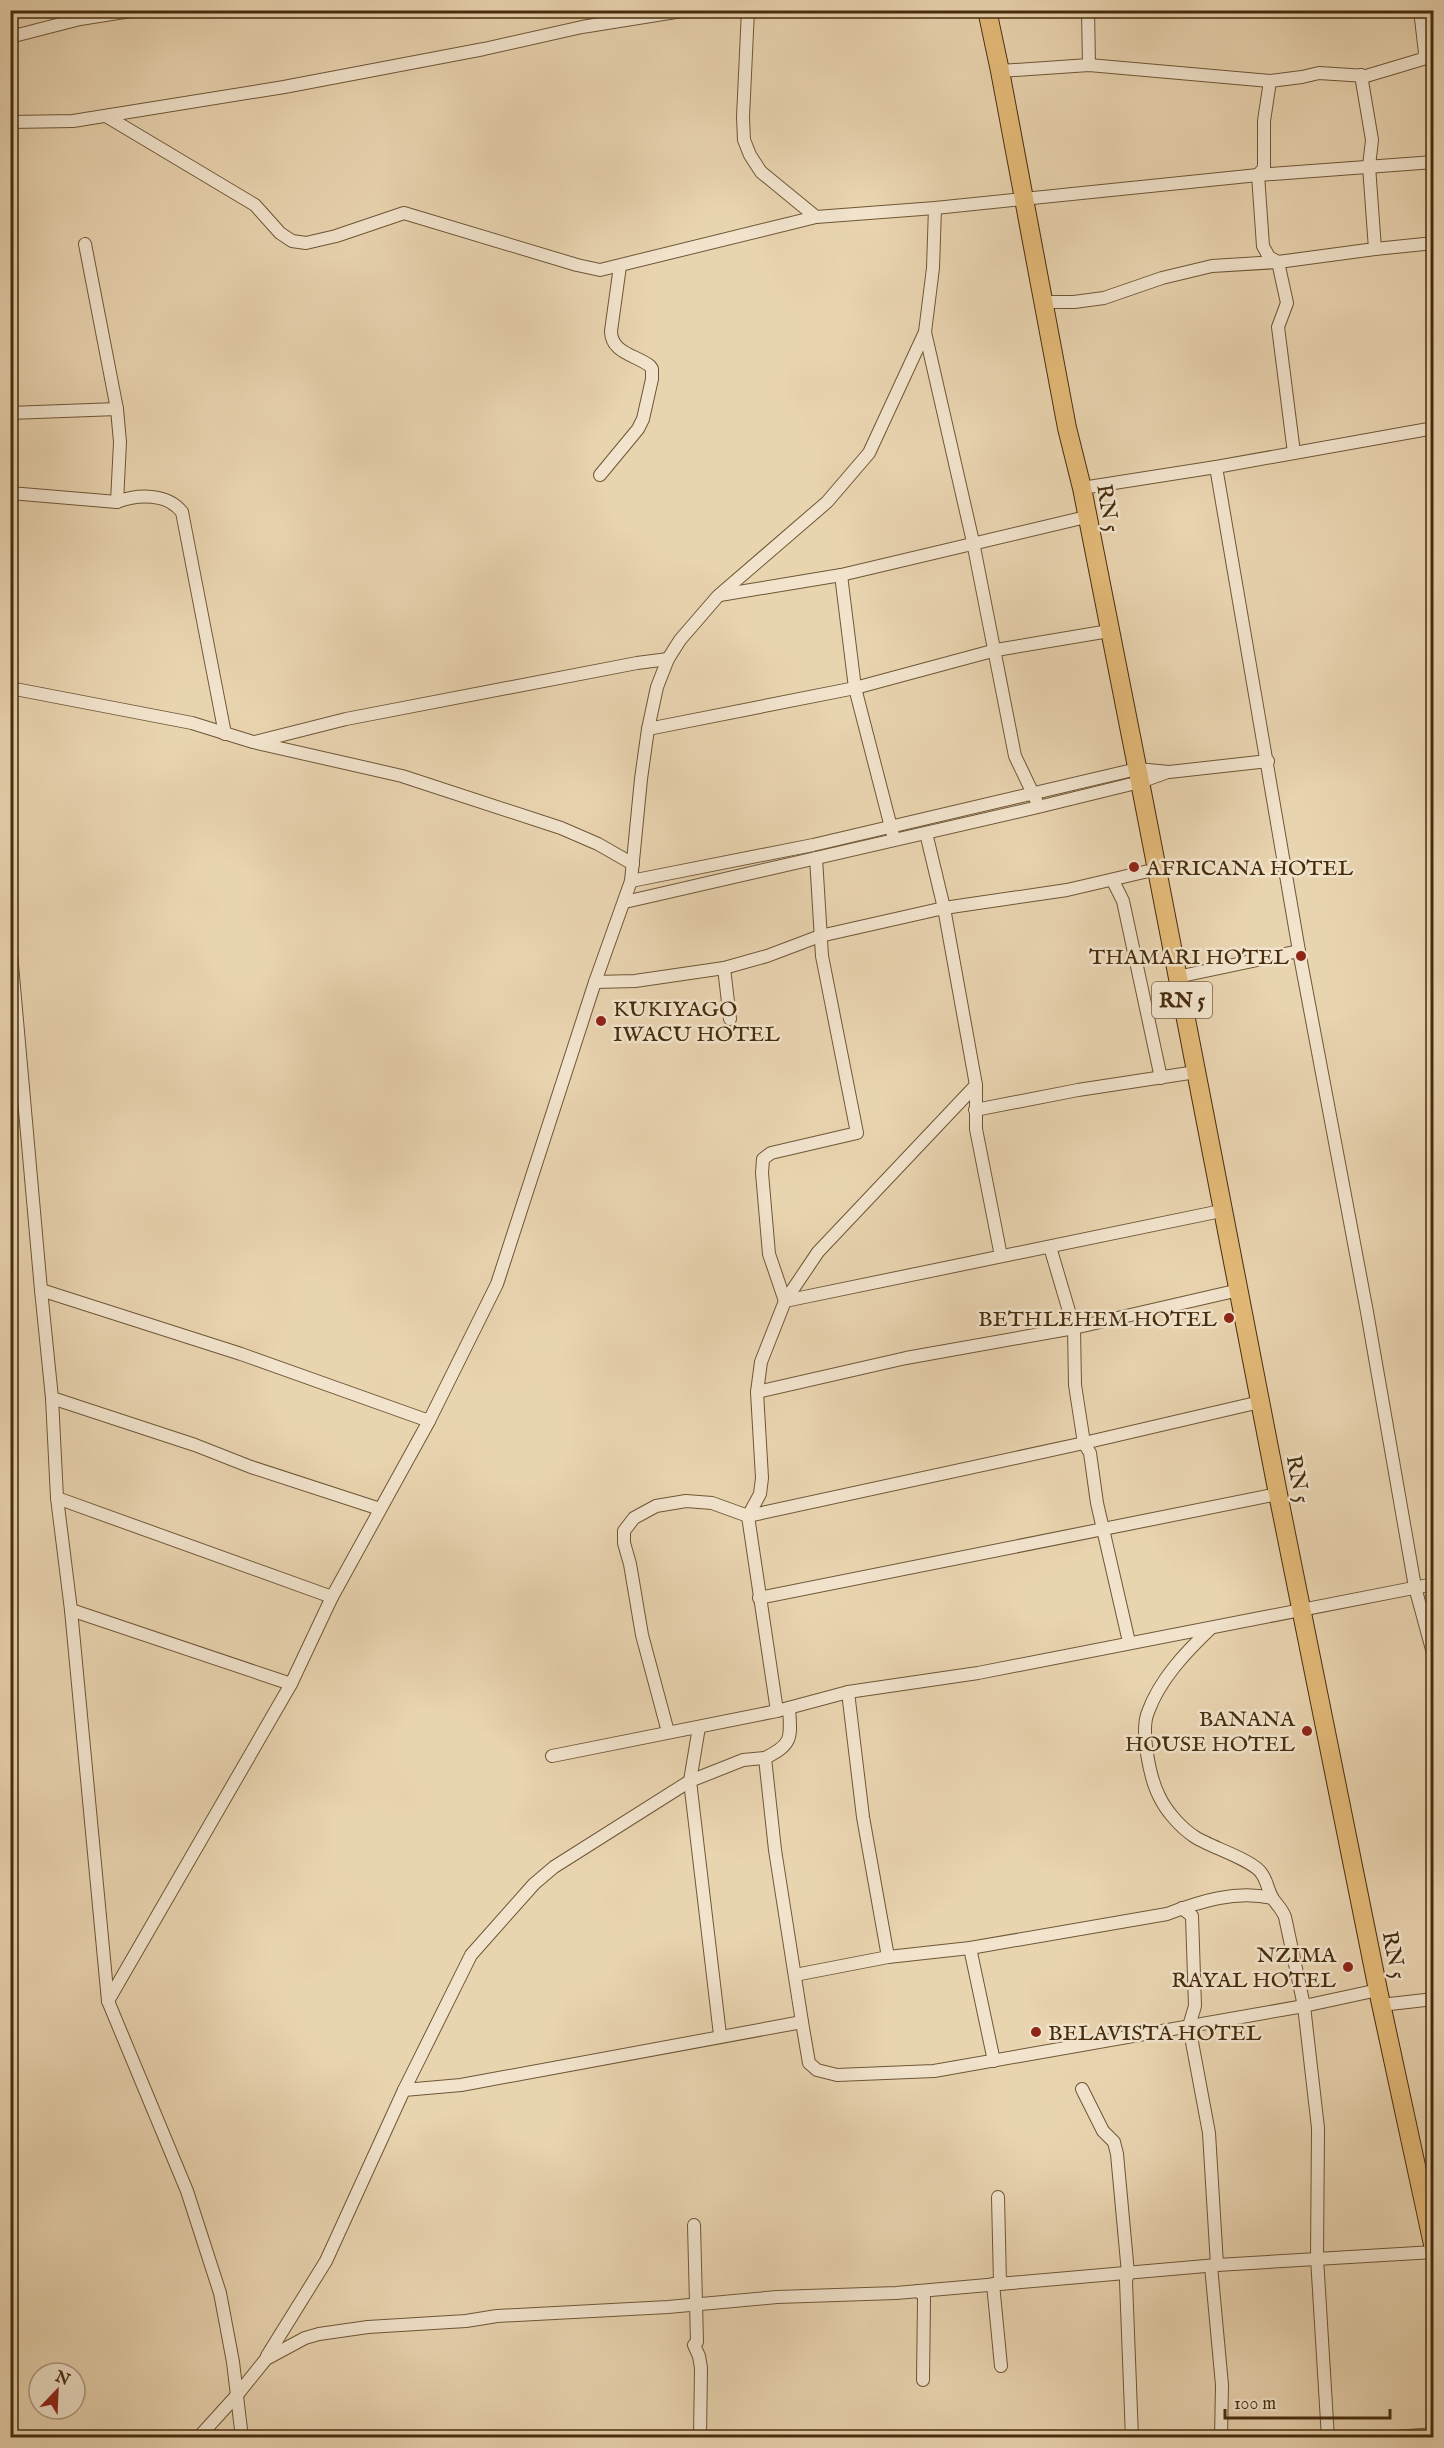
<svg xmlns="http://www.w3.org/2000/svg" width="1444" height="2448" viewBox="0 0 1444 2448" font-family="'IM FELL English',serif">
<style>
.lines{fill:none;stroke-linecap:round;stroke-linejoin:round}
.street-casing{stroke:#6f5636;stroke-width:14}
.primary-casing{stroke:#462c0d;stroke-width:20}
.street{stroke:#f1e3cc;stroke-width:12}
.primary{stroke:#e4ba78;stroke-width:18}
.poi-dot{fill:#8f2418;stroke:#f1e3cc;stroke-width:2}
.labels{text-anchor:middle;stroke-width:5;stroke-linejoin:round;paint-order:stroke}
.shield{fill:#f1e3cc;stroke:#796346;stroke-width:1.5}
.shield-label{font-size:21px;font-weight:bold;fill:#462c0d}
.street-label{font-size:22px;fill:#462c0d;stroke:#f1e3cc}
.poi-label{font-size:22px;fill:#462c0d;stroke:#f1e3cc;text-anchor:end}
</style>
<rect width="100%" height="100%" fill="#e9d4b0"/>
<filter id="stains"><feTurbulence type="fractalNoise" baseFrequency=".00333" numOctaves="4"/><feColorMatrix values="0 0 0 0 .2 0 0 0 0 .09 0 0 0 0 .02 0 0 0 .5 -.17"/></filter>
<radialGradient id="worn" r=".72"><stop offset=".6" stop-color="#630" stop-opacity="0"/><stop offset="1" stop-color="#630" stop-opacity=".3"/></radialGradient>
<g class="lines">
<defs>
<g id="street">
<polyline points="748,10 743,117 744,140 750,155 761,172 816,217"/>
<polyline points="1088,10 1089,65"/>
<polyline points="10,37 80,19 137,10"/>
<polyline points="1000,71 1089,65 1270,81 1302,77 1319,73 1366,76 1423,59 1425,53 1420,10"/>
<polyline points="1270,81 1264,121 1264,168 1258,175 1263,246 1269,257 1278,262 1287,303 1278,327 1294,453"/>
<polyline points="106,116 255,205 280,233 292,241 306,243 336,236 404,213 577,265 600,270 816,217 935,208 1258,175 1434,162"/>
<polyline points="10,122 73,121 284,87 484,49 582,27 688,10"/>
<polyline points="85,244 117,409 120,442 117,502"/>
<polyline points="1375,249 1434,243"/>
<polyline points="1044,302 1074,302 1104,298 1162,278 1212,266 1278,262 1375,249 1369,166 1372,140 1361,75"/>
<polyline points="925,332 973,542 1015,756 1036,800"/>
<polyline points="10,413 117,409"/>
<polyline points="1216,467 1299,951 1367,1312 1415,1587 1434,1657"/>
<path d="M600,475L638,429L643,419L652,379V369L650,366C636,355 611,353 611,331L620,266"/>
<polyline points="1082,488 1216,467 1434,428"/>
<path d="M10,493L117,502C138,494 167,493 182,512L225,734"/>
<polyline points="841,575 855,688 893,835"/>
<polyline points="720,595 841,575 1086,517"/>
<polyline points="10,688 192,723 253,742 402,776 561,828 598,844 633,864"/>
<polyline points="648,729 855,688 996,650 1109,631"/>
<polyline points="255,742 346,719 637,663 668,659"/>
<polyline points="926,833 944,908 976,1085 976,1129 1001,1256"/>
<polyline points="816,858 822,956 857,1133 771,1153 763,1159 762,1173 769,1254 785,1301 1221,1211"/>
<polyline points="631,881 813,845 1137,769 1169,772 1268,761"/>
<polyline points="1113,881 1123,901 1161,1078"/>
<polyline points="625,902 1038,807 1140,782 1165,773"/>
<polyline points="10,942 41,1290 52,1398 57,1498 71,1610 108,2001 187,2191 220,2293 233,2362 242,2438"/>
<polyline points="724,968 730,1019"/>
<polyline points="1177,977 1299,951"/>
<polyline points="595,982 635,981 724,968 767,956 820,936 944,908 1067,890 1157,869"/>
<polyline points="975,1110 1078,1090 1196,1072"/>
<polyline points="1050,1247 1074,1328 1075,1385 1084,1443 1090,1453 1097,1503 1129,1642"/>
<polyline points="41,1290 241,1354 429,1421"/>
<polyline points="757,1392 906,1358 1074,1328 1239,1290"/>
<polyline points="52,1398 195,1445 251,1467 380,1509"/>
<polyline points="57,1498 332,1597"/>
<polyline points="759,1598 1278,1494"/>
<polyline points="71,1610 291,1684"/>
<path d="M1210,1629C1186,1652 1160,1679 1148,1712C1140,1731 1150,1778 1159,1796C1166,1811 1181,1828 1195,1837C1210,1847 1254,1860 1262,1874C1267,1881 1268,1891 1273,1899C1278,1906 1282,1909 1285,1917L1304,2006L1318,2128L1317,2258L1328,2438"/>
<polyline points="848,1692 863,1817 888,1957"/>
<path d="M789,1708C791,1738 793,1744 765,1758L775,1850L802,2022L809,2063L817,2070L837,2075L934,2071L1304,2006L1378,1990"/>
<polyline points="777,1711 748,1516 760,1494 762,1478 757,1392 761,1362 785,1301 818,1252 976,1085"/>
<polyline points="699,1727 690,1781 720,2035"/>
<polyline points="668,1732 642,1635 630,1564 624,1543 624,1531 634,1518 656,1506 686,1501 712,1503 748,1516 1084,1443 1260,1402"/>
<polyline points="552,1756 777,1711 848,1692 978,1673 1434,1584"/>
<polyline points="1182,1908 1192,1916 1195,2006 1189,2026 1209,2133 1217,2265"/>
<polyline points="970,1948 994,2061"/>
<path d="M795,1975L888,1957L970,1948L1167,1914C1201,1901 1236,1890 1272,1898"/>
<polyline points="108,2001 291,1684 332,1597 429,1421 497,1284 595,982 631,881 641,779 648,729 657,687 668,659 680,640 718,596 827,502 869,453 925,332 933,268 935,208"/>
<polyline points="1381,2005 1434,1999"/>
<polyline points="1082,2089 1103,2131 1114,2142 1117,2154 1128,2273 1126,2281 1132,2438"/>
<polyline points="404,2090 471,1955 534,1884 554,1867 690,1781 743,1760 765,1758"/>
<polyline points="998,2197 1000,2283"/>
<polyline points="694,2225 697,2342 694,2345 699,2356 701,2368 700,2438"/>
<polyline points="1211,2266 1222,2385 1221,2438"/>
<polyline points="993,2284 1001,2366"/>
<polyline points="918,2291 924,2296 924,2300 923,2380"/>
<polyline points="267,2356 326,2261 404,2090 461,2085 802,2022"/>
<polyline points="198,2438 237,2395 266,2359 305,2338 319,2334 368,2327 466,2321 497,2316 668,2307 777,2297 896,2293 1217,2265 1434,2252"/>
<polyline points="1384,2438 1434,2434"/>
</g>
<polyline id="primary" points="987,10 1000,71 1067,428 1082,488 1140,782 1278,1494 1378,1990 1434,2249"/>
</defs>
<use href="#street" class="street-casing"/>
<use href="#primary" class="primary-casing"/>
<use href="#street" class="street"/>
<use href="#primary" class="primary"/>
</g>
<g class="poi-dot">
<circle cx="1134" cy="867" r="6"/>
<circle cx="1301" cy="956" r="6"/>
<circle cx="601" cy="1021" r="6"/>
<circle cx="1229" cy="1318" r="6"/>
<circle cx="1307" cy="1731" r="6"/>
<circle cx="1348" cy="1967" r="6"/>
<circle cx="1036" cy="2032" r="6"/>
</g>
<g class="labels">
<rect class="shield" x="1152" y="982" width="60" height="36" rx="4.5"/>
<g class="shield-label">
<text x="1182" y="1007">RN 5</text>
</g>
<g class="street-label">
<text transform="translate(1109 508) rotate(80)" y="8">RN 5</text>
<text transform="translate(1299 1479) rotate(79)" y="8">RN 5</text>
<text transform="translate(1395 1955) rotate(79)" y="8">RN 5</text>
</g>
<g class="poi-label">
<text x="1146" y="875" text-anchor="start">AFRICANA HOTEL</text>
<text x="1289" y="964">THAMARI HOTEL</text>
<text x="613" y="1016" text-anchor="start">KUKIYAGO<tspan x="613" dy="25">IWACU HOTEL</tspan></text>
<text x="1217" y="1326">BETHLEHEM HOTEL</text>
<text x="1295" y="1726">BANANA<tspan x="1295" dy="25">HOUSE HOTEL</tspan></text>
<text x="1336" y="1962">NZIMA<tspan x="1336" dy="25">RAYAL HOTEL</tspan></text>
<text x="1048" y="2040" text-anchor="start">BELAVISTA HOTEL</text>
</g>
</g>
<rect width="1444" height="2448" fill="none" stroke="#e9d4b0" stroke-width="36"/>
<rect x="12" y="12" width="1420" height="2424" fill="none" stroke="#462c0d" stroke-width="3"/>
<rect x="18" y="18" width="1408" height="2412" fill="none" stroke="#462c0d" stroke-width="1.5"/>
<g transform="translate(57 2391) rotate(23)"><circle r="28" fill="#f1e3cc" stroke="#ad9a80" stroke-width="1.5"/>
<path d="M0-4.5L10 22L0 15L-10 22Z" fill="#8f2418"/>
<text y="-9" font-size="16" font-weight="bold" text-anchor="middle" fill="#462c0d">N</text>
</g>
<path d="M1225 2409v9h165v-9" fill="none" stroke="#462c0d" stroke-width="3"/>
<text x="1234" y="2409" font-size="18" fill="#462c0d" stroke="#f1e3cc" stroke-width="4.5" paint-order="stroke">100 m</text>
<rect width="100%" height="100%" filter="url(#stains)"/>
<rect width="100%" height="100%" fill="url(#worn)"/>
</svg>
